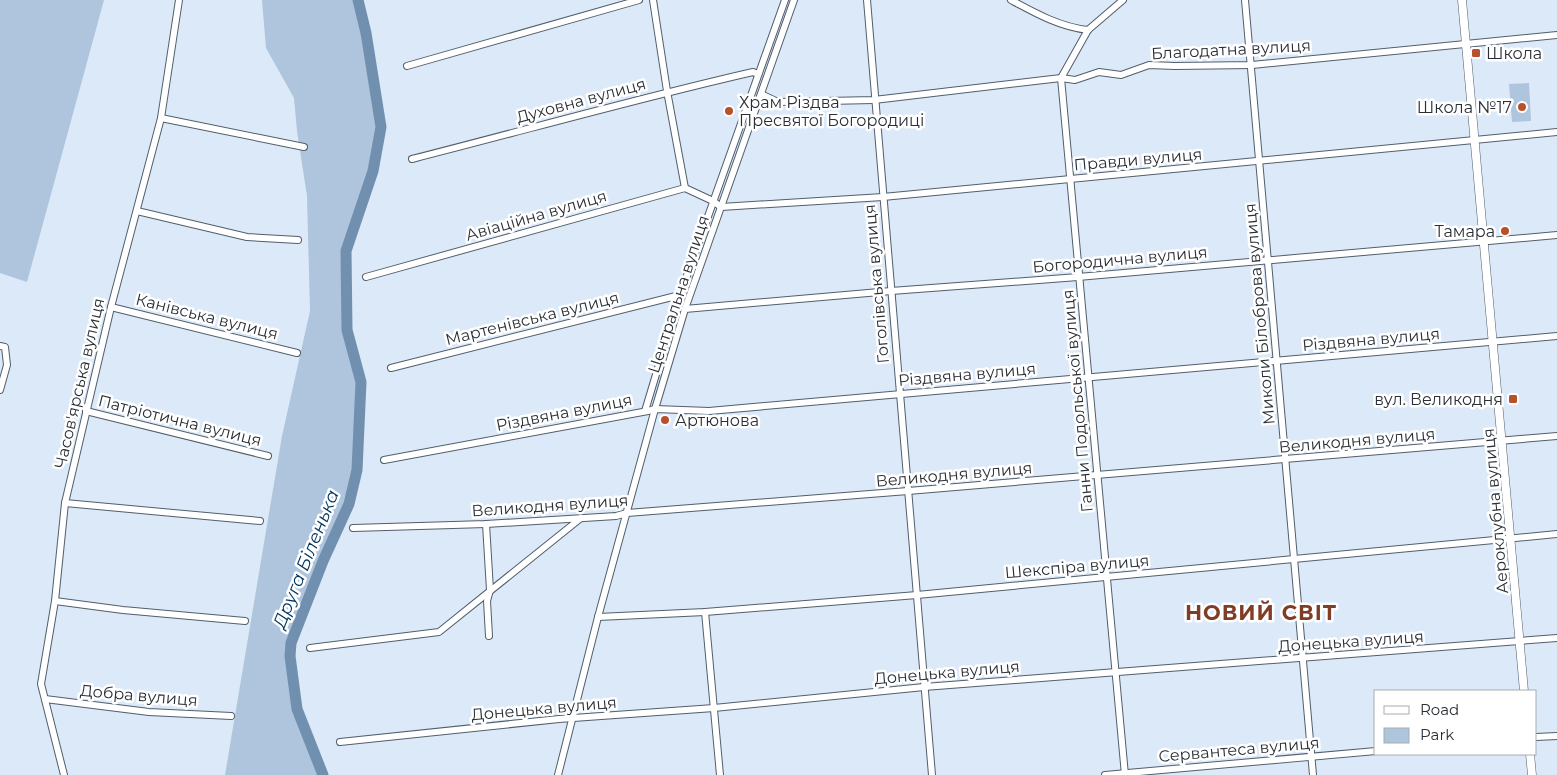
<svg xmlns="http://www.w3.org/2000/svg" width="1557" height="775" viewBox="0 0 1557 775" font-family="Montserrat,sans-serif">
<style>
.green{fill:#aec5dd}
.lines{fill:none;stroke-linecap:round;stroke-linejoin:round}
.river{stroke:#7190af;stroke-width:11}
.minor-casing{stroke:#525e6b;stroke-width:8}
.tertiary-casing{stroke:#525e6b;stroke-width:9}
.minor{stroke:#fff;stroke-width:6}
.tertiary{stroke:#fff;stroke-width:8}
.poi-dot{fill:#b8502b;stroke:#fff;stroke-width:2}
.labels{text-anchor:middle;stroke-width:5;stroke-linejoin:round;paint-order:stroke}
.street-label{font-size:16px;fill:#2a2f35;stroke:#fff}
.poi-label{font-size:16px;fill:#2a2f35;stroke:#fff;text-anchor:start}
.water-label{font-size:18px;font-style:italic;fill:#01355e;stroke:#fff}
.district-label{font-size:21px;font-weight:bold;letter-spacing:1px;fill:#803d26;stroke:#fff}
</style>
<rect width="100%" height="100%" fill="#dbe9f8"/>
<g class="green">
<polygon points="0,0 104,0 27,282 0,273"/>
<polygon points="262,0 358,0 366,33 381,127 373,171 346,251 347,330 361,382 357,470 349,504 323,561 291,643 290,656 297,709 323,775 225,775 282,436 310,311 307,196 297,131 294,98 266,48"/>
<polygon points="1529,83 1531,121 1512,122 1509,84"/>
</g>
<g class="lines">
<polyline class="river" points="323,775 297,709 290,656 291,643 323,561 349,504 357,470 361,382 347,330 346,251 373,171 381,127 366,33 358,0"/>
<defs>
<g id="minor">
<polyline points="653,0 667,91 685,188"/>
<polyline points="867,0 932,775"/>
<path d="M1011,0C1035,13 1060,27 1088,30"/>
<polyline points="1123,0 1088,30 1061,78 1125,775"/>
<polyline points="1245,0 1313,775"/>
<polyline points="407,66 639,0"/>
<polyline points="761,94 778,102 874,100 1061,78 1075,80 1099,72 1121,75 1149,65 1175,66 1252,65 1557,35"/>
<polyline points="161,118 304,147"/>
<path d="M412,159C526,130 639,98 753,72L758,74"/>
<polyline points="721,207 883,197 1557,132"/>
<polyline points="137,211 247,237 298,240"/>
<polyline points="366,277 685,188 713,201 721,207"/>
<polyline points="111,307 297,353"/>
<polyline points="685,309 891,291 1078,277 1557,235"/>
<polyline points="0,346 5,347 7,365 0,390"/>
<polyline points="391,368 676,296 679,298"/>
<polyline points="86,411 268,456"/>
<polyline points="645,411 679,298 785,0"/>
<polyline points="384,460 648,411 655,409 709,411 1557,336"/>
<polyline points="65,503 260,521"/>
<polyline points="486,524 490,590 487,601 489,636"/>
<polyline points="353,528 486,524 616,516 627,513 908,491 1557,436"/>
<polyline points="55,601 123,610 245,621"/>
<polyline points="705,612 720,775"/>
<polyline points="598,617 705,612 917,595 1557,534"/>
<polyline points="310,648 439,632 581,518"/>
<polyline points="45,699 149,712 231,716"/>
<polyline points="1536,737 1557,736"/>
<polyline points="340,742 559,719 714,708 924,687 1557,638"/>
<polyline points="64,775 41,684 55,601 65,503 111,307 161,118 179,0"/>
<polyline points="558,775 598,617 655,409 685,309 794,0"/>
<polyline points="1105,775 1376,751"/>
</g>
<g id="tertiary">
<polyline points="1462,0 1524,691"/>
<polyline points="1530,754 1532,775"/>
</g>
</defs>
<use href="#minor" class="minor-casing"/>
<use href="#tertiary" class="tertiary-casing"/>
<use href="#minor" class="minor"/>
<use href="#tertiary" class="tertiary"/>
</g>
<g class="poi-dot">
<rect x="1471" y="48" width="10" height="10" rx="2.5"/>
<circle cx="1522" cy="107" r="5"/>
<circle cx="729" cy="111" r="5"/>
<circle cx="1505" cy="231" r="5"/>
<rect x="1508" y="394" width="10" height="10" rx="2.5"/>
<circle cx="665" cy="420" r="5"/>
</g>
<g class="labels">
<g class="street-label">
<text transform="translate(1231 49) rotate(-3)" y="6">Благодатна вулиця</text>
<text transform="translate(581 100) rotate(-15)" y="6">Духовна вулиця</text>
<text transform="translate(1138 159) rotate(-5)" y="6">Правди вулиця</text>
<text transform="translate(536 215) rotate(-16)" y="6">Авіаційна вулиця</text>
<text transform="translate(1120 259) rotate(-5)" y="6">Богородична вулиця</text>
<text transform="translate(876 284) rotate(-95)" y="6">Гоголівська вулиця</text>
<text transform="translate(678 294) rotate(-72)" y="6">Центральна вулиця</text>
<text transform="translate(1259 314) rotate(-95)" y="6">Миколи Білоброва вулиця</text>
<text transform="translate(207 316) rotate(14)" y="6">Канівська вулиця</text>
<text transform="translate(532 318) rotate(-14)" y="6">Мартенівська вулиця</text>
<text transform="translate(1371 339) rotate(-5)" y="6">Різдвяна вулиця</text>
<text transform="translate(967 374) rotate(-5)" y="6">Різдвяна вулиця</text>
<text transform="translate(79 383) rotate(-77)" y="6">Часов'ярська вулиця</text>
<text transform="translate(1077 401) rotate(-95)" y="6">Ганни Подольської вулиця</text>
<text transform="translate(564 412) rotate(-11)" y="6">Різдвяна вулиця</text>
<text transform="translate(180 420) rotate(14)" y="6">Патріотична вулиця</text>
<text transform="translate(1357 440) rotate(-5)" y="6">Великодня вулиця</text>
<text transform="translate(954 474) rotate(-5)" y="6">Великодня вулиця</text>
<text transform="translate(550 505) rotate(-4)" y="6">Великодня вулиця</text>
<text transform="translate(1495 511) rotate(-95)" y="6">Аероклубна вулиця</text>
<text transform="translate(1077 566) rotate(-5)" y="6">Шекспіра вулиця</text>
<text transform="translate(1351 641) rotate(-4)" y="6">Донецька вулиця</text>
<text transform="translate(947 672) rotate(-5)" y="6">Донецька вулиця</text>
<text transform="translate(139 695) rotate(5)" y="6">Добра вулиця</text>
<text transform="translate(544 708) rotate(-5)" y="6">Донецька вулиця</text>
<text transform="translate(1239 749) rotate(-5)" y="6">Сервантеса вулиця</text>
</g>
<g class="poi-label">
<text x="1486" y="59">Школа</text>
<text x="739" y="108">Храм Різдва<tspan x="739" dy="18">Пресвятої Богородиці</tspan></text>
<text x="1512" y="113" text-anchor="end">Школа №17</text>
<text x="1495" y="237" text-anchor="end">Тамара</text>
<text x="1503" y="405" text-anchor="end">вул. Великодня</text>
<text x="675" y="426">Артюнова</text>
</g>
<g class="water-label">
<text transform="translate(306 559) rotate(-68)" y="6">Друга Біленька</text>
</g>
<g class="district-label">
<text x="1261" y="620">НОВИЙ СВІТ</text>
</g>
</g>
<rect x="1374" y="690" width="162" height="65" fill="#ffffff" stroke="#aaacae"/>
<rect x="1384" y="706" width="25" height="8" fill="#ffffff" stroke="#aaacae"/>
<text x="1420" y="715" font-size="15" fill="#2a2f35">Road</text>
<rect x="1384" y="728" width="25" height="15" fill="#aec5dd" stroke="#aaacae"/>
<text x="1420" y="740" font-size="15" fill="#2a2f35">Park</text>
</svg>
